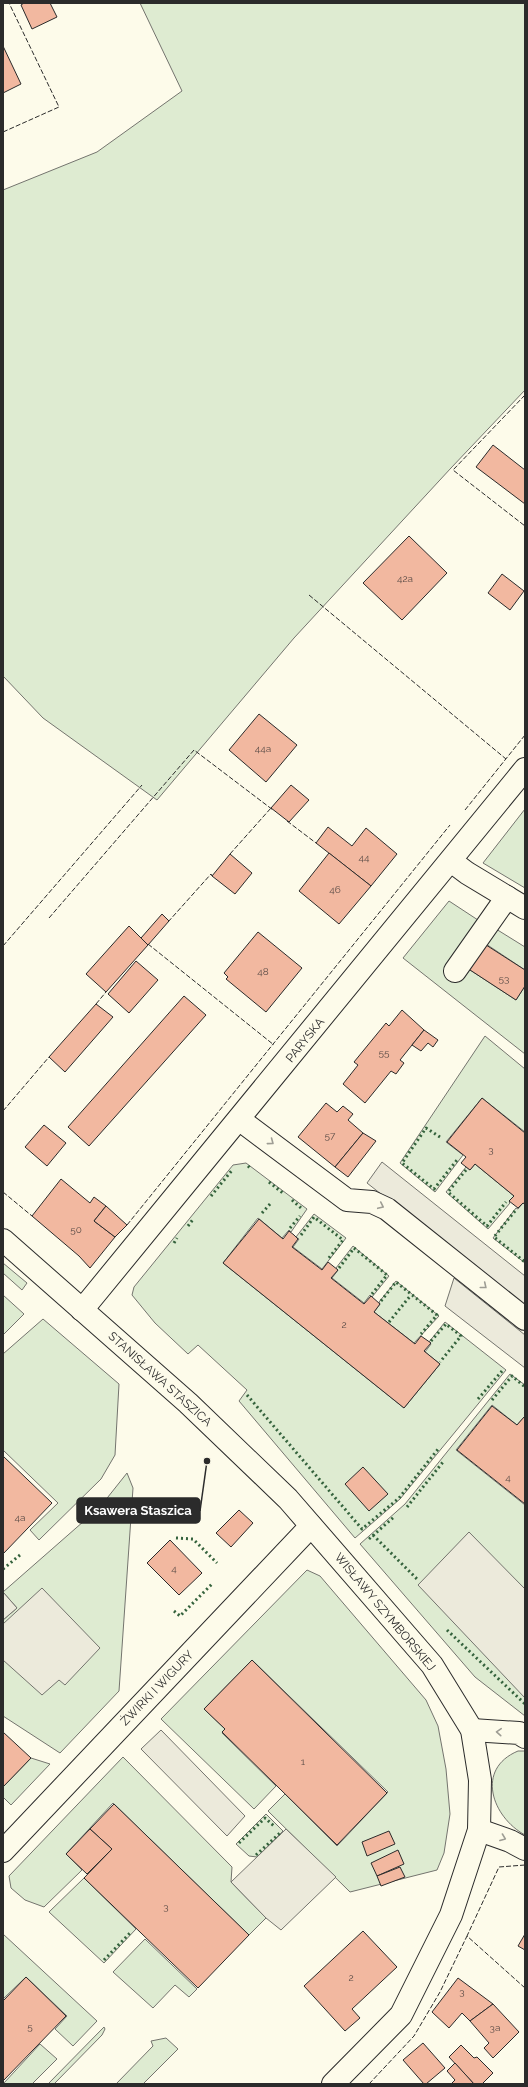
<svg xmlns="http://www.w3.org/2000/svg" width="528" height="2087" viewBox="0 0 528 2087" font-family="Raleway,sans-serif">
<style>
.green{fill:#deebd1;stroke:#74746e}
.parking{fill:#eceadb;stroke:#74746e}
.building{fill:#f2b8a0;stroke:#2b2b2b}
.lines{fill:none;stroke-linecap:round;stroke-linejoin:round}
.minor-casing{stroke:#2b2b2b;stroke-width:24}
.minor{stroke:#fdfbea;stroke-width:22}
.hedge{stroke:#34623c;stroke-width:3;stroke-dasharray:2 3;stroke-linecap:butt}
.fence{stroke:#2b2b2b;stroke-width:1;stroke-dasharray:5 2;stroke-linecap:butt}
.oneway{stroke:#9e9d94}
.labels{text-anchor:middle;stroke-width:3;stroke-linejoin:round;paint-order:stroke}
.number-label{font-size:10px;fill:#5d4e48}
.street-label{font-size:12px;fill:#2b2b2b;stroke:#fdfbea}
.leader{fill:none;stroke:#2b2b2b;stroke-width:1.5}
.callout-dot{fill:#2b2b2b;stroke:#fdfbea;stroke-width:1.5}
.callout{fill:#2b2b2b;stroke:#2b2b2b;stroke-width:1.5}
.callout-label{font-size:13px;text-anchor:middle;font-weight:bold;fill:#fff}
</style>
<rect width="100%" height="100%" fill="#fdfbea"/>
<g class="green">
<polygon points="140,3 525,3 525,390 451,468 294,638 157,800 43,718 3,676 3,190 97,152 182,91"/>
<polygon points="525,809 525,888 483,863"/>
<polygon points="449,901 481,922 467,968 516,1000 525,986 525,1054 403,958"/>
<polygon points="496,929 525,947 525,970 486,944"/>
<polygon points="485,1036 525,1069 525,1132 482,1098 446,1142 463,1155 435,1192 400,1163"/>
<polygon points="246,1163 307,1209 291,1232 289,1230 282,1238 258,1218 223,1263 404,1408 440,1364 425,1352 431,1344 429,1342 445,1322 506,1370 400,1499 355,1538 239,1401 247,1390 198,1345 188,1354 155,1323 132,1295 134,1287 233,1165"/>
<polygon points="475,1164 514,1196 509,1202 510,1203 488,1229 446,1192 466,1167 470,1170"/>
<polygon points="523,1203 525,1205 525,1263 493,1238 516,1208 518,1209"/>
<polygon points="314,1214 346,1238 322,1269 293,1247 299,1239 296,1237"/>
<polygon points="353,1246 389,1276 372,1297 370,1295 364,1303 332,1278 338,1270 336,1268"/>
<polygon points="3,1263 27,1283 22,1290 3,1273"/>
<polygon points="396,1281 439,1316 414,1343 374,1312 380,1304 379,1302"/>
<polygon points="3,1295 24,1314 3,1335"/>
<polygon points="43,1319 119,1384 115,1455 101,1479 39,1540 30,1530 58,1503 3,1450 3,1354"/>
<polygon points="510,1374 525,1385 525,1416 517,1425 492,1405 456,1450 525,1505 525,1716 475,1677 360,1544 405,1504"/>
<polygon points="127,1473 133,1488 119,1691 60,1753 3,1716 3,1620 17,1608 3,1592 100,1507"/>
<polygon points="307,1570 320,1576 426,1700 438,1726 446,1769 450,1814 444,1853 437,1870 350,1892 268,1811 285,1794 337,1846 388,1792 252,1660 204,1709 225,1729 222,1733 276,1786 254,1809 161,1719"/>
<path d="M518,1751H525V1835C492,1817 475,1769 518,1751Z"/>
<polygon points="123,1757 232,1867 231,1882 266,1918 249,1935 113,1803 66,1854 82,1870 44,1907 25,1900 11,1888 9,1876"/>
<polygon points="31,1758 50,1764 11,1805 3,1797 3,1787"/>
<polygon points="266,1814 283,1831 257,1857 249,1856 236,1844"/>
<polygon points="84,1878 136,1929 104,1963 49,1912"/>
<polygon points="3,1934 97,2021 73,2046 55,2029 67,2016 26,1977 3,1999"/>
<polygon points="145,1939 197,1989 189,1997 175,1985 153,2008 113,1972"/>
<polygon points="104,2027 105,2029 102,2035 54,2084 48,2084"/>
<polygon points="166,2038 178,2049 143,2084 116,2084 153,2046 151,2041"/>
<polygon points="40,2044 57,2059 32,2084 3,2084"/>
</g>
<g class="parking">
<polygon points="382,1162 525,1276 525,1307 367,1183"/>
<polygon points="454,1278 525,1335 525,1368 445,1306"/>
<polygon points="469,1532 525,1589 525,1698 418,1585"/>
<polygon points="42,1588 100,1648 65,1685 59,1680 42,1695 3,1660 3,1624"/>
<polygon points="3,1592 17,1608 3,1620"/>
<polygon points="161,1730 245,1816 227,1836 141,1749"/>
<polygon points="286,1829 336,1877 281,1930 266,1918 231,1882"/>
</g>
<g class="building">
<polygon points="24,3 50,3 57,17 32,29 21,5"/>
<polygon points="3,46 21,84 3,93"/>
<polygon points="493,445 525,470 525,504 476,467"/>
<polygon points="409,536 447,573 402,620 363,583"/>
<polygon points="502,574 524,591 510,610 488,593"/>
<polygon points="259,714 297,745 266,782 229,750"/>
<polygon points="291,785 309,800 289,822 271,808"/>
<polygon points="328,827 352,846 366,828 397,854 371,886 316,843"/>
<polygon points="329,853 371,886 339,924 299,891"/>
<polygon points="230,854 252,873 235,894 212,876"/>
<polygon points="162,914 169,921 148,945 141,938"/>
<polygon points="129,926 148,945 106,992 86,974"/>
<polygon points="258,932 302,968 266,1012 226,979 228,977 224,973"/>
<polygon points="483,943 525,970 525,986 516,1000 467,968"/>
<polygon points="136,961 158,980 129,1013 108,994"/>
<polygon points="184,996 206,1015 89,1146 68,1127"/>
<polygon points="96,1004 113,1017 65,1072 49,1057"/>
<polygon points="402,1010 424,1030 400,1060 404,1063 396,1074 391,1071 365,1103 343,1084 358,1065 354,1062 386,1023 389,1026"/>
<polygon points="424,1030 438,1040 433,1047 428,1043 421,1051 412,1045"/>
<polygon points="482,1098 525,1133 525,1204 523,1203 518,1208 509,1201 514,1196 475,1164 470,1170 461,1163 466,1157 447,1142"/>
<polygon points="326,1103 337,1112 343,1106 353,1114 348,1120 363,1133 335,1167 298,1137"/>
<polygon points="44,1125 66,1143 47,1166 25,1147"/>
<polygon points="363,1133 376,1141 348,1177 335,1167"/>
<polygon points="61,1179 90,1203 94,1197 106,1206 94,1221 115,1237 90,1268 79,1256 32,1216"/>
<polygon points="106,1206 127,1225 115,1237 94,1221"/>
<polygon points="259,1219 283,1239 289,1231 294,1235 298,1239 292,1247 322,1270 328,1262 338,1270 331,1278 364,1304 371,1296 380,1304 374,1312 415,1344 421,1336 431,1343 424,1351 440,1364 404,1408 223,1263"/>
<polygon points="492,1406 517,1425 524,1417 525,1418 525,1504 457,1450"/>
<polygon points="3,1456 52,1503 3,1554"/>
<polygon points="363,1467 388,1494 369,1511 345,1484"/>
<polygon points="239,1510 253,1523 231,1547 216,1533"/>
<polygon points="170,1540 202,1573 179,1595 147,1563"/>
<polygon points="252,1660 387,1793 337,1845 222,1732 225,1729 204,1709"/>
<polygon points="3,1732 31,1758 3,1787"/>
<polygon points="114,1804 249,1935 198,1988 84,1878 112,1849 90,1829"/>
<polygon points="90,1829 112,1849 87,1874 66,1854"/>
<polygon points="389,1831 395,1844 367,1856 362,1842"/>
<polygon points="398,1850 404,1864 377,1876 371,1863"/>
<polygon points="400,1867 405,1877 381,1886 377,1876"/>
<polygon points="363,1931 397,1967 352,2009 360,2018 345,2031 304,1986"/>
<polygon points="525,1934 525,1950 518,1946"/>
<polygon points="26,1977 66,2016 3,2081 3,2001"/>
<polygon points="458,1978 493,2004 470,2021 462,2013 449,2028 432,2012"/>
<polygon points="493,2004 519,2032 493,2058 484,2048 489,2043 470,2021"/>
<polygon points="423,2043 445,2068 426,2084 424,2084 403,2060"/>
<polygon points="461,2045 474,2058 477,2057 493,2073 482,2084 474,2084 449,2057"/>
<polygon points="455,2063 474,2084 451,2084 455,2080 447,2071"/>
</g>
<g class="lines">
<defs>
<g id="minor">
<polyline points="451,861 467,873 525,908"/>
<polyline points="455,971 507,897"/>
<polyline points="240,1120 347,1200 372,1202 387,1209 525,1319"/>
<polyline points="3,1240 188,1403 288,1499 432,1665 472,1730 480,1780 479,1830 451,1915 401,2015 333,2084"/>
<polyline points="82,1310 525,769"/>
<polyline points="472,1730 519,1733 525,1737"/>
<polyline points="479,1830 510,1841 525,1849"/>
<polyline points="3,1851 311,1526"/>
</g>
</defs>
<use href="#minor" class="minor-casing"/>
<use href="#minor" class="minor"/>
<g class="hedge">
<polyline points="440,1137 426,1128 402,1163 434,1189 457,1160"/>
<polyline points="248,1166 251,1169"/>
<polyline points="466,1170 448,1192 487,1226 506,1202"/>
<polyline points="269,1182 284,1194"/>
<polyline points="211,1196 233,1169"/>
<polyline points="292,1200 301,1208"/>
<polyline points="515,1211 494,1237 525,1262"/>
<polyline points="262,1213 271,1203"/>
<polyline points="188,1226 194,1218"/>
<polyline points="290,1228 300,1216"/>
<polyline points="301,1235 314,1217 343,1240 328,1259"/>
<polyline points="174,1243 177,1238"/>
<polyline points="339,1268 354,1248 387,1275 372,1294"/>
<polyline points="381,1301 396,1282 437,1315 421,1334"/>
<polyline points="389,1322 411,1295"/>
<polyline points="431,1341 446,1324 461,1336 440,1362"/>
<polyline points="247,1395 362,1529 399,1498 439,1448"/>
<polyline points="478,1399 502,1371"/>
<polyline points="492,1400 512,1376 525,1387"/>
<polyline points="407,1507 443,1462"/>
<polyline points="373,1535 418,1580"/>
<polyline points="176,1538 193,1539 217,1563"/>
<polyline points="369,1539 395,1516"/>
<polyline points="3,1569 20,1555"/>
<polyline points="174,1611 180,1616 212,1584"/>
<polyline points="447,1630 525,1704"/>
<polyline points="239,1843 265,1818 274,1826"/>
<polyline points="256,1855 280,1833"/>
<polyline points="104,1960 131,1932"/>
</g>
<g class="fence">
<polyline points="3,132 59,107 9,3"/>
<polyline points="525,395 453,470 525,526"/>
<polyline points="309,595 506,759"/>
<polyline points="465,810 525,735"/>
<polyline points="287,821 316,843"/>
<polyline points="230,854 271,808"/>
<polyline points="49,918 194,750 273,810"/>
<polyline points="168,922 211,874 212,876"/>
<polyline points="148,944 274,1045"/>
<polyline points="3,946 142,785"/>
<polyline points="96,1004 106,992"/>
<polyline points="3,1111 49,1057"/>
<polyline points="3,1192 32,1216"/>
<polyline points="127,1225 450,825"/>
<polyline points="525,1865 499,1867 467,1936 525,1988"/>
<polyline points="369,2084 414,2036 440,1992 467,1936"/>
</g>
</g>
<defs><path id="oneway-chevron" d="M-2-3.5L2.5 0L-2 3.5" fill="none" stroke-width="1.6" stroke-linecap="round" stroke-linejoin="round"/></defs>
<g class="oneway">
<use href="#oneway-chevron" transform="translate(271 1142) rotate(37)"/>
<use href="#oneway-chevron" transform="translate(381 1206) rotate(25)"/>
<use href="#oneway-chevron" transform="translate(484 1286) rotate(39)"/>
<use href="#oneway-chevron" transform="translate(499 1732) rotate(-176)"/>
<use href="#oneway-chevron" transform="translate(503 1838) rotate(21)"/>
</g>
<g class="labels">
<g class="number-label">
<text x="405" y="582">42a</text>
<text x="263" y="752">44a</text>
<text x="364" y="861">44</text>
<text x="335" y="893">46</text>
<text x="263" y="975">48</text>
<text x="504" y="982">53</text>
<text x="384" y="1056">55</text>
<text x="330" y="1139">57</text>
<text x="491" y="1153">3</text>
<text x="76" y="1233">50</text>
<text x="344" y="1328">2</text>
<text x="508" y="1481">4</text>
<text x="20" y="1521">4a</text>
<text x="174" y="1572">4</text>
<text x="303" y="1765">1</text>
<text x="166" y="1910">3</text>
<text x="351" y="1981">2</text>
<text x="462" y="1995">3</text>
<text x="30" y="2030">5</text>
<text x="495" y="2031">3a</text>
</g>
<g class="street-label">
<text transform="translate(305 1040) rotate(-51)" y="4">PARYSKA</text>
<text transform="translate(160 1379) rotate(42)" y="4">STANISŁAWA STASZICA</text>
<text transform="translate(385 1612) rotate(50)" y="4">WISŁAWY SZYMBORSKIEJ</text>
<text transform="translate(157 1688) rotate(-46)" y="4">ŻWIRKI I WIGURY</text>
</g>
</g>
<path class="leader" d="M207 1461L200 1511"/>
<circle class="callout-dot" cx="207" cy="1461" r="4"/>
<rect class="callout" x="77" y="1498" width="123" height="25" rx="4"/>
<g class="callout-label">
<text x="138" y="1515">Ksawera Staszica</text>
</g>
<rect width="528" height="2087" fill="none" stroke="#2b2b2b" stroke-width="8"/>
</svg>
